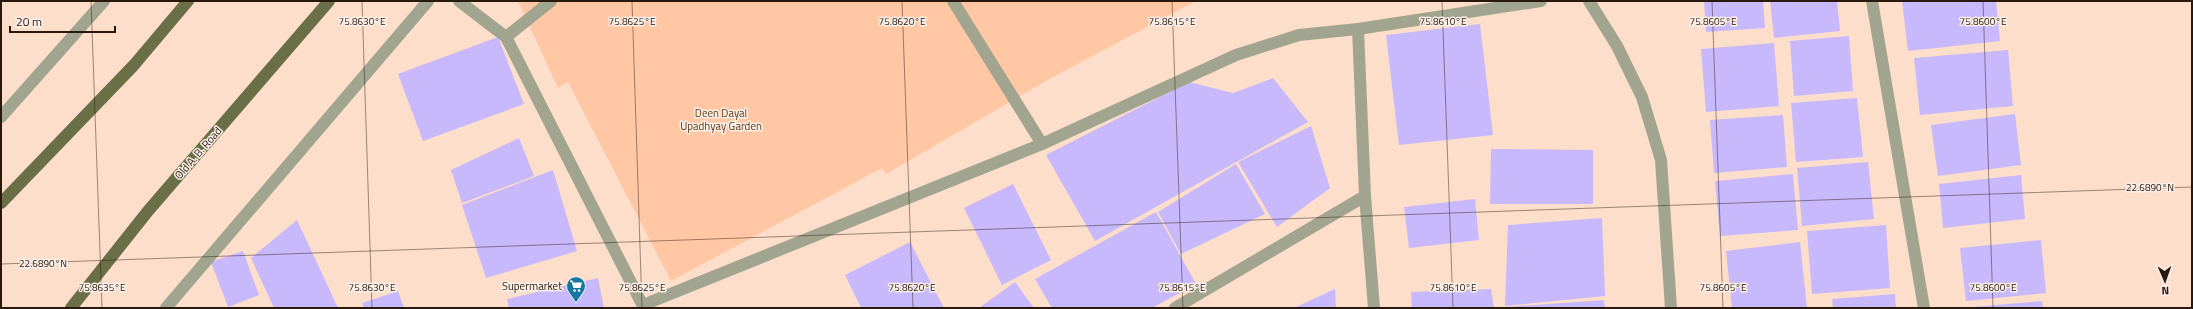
<svg xmlns="http://www.w3.org/2000/svg" width="2193" height="309" viewBox="0 0 2193 309" font-family="'Titillium Web',sans-serif">
<style>
.green{fill:#ffc7a3}
.building{fill:#c8b8fc}
.lines{fill:none;stroke-linecap:round;stroke-linejoin:round}
.minor{stroke:#a1a58f;stroke-width:12}
.major{stroke:#6a6f47;stroke-width:12}
.ticks{fill:none;stroke:#29180c;stroke-width:1;stroke-opacity:0.45}
.labels{text-anchor:middle;stroke-width:3;stroke-linejoin:round;paint-order:stroke}
.park-label{font-size:11px;fill:#613615;stroke:#faf0e9}
.street-label{font-size:11px;fill:#29180c;stroke:#faf0e9}
.poi-label{font-size:11px;fill:#29180c;stroke:#faf0e9;text-anchor:end}
.ticks-label{font-size:10px;text-anchor:middle;fill:#29180c;stroke:#faf0e9;stroke-width:3;stroke-linejoin:round;paint-order:stroke}
</style>
<rect width="100%" height="100%" fill="#fcdecb"/>
<polygon class="green" points="518,1 1196,1 1051,78 886,174 882,168 671,281 568,82 558,88"/>
<g class="building">
<polygon points="1704,1 1763,1 1765,28 1706,32"/>
<polygon points="1770,1 1837,1 1840,31 1774,38"/>
<polygon points="1902,1 1996,1 2000,41 1908,51"/>
<polygon points="1480,24 1493,135 1399,145 1386,35"/>
<polygon points="1849,36 1853,91 1794,96 1790,41"/>
<polygon points="498,37 524,104 423,141 398,74"/>
<polygon points="1774,43 1779,106 1706,112 1701,49"/>
<polygon points="2008,50 2013,106 1920,115 1914,58"/>
<polygon points="1273,78 1308,122 1095,241 1046,155 1189,82 1233,93"/>
<polygon points="1857,98 1863,157 1796,162 1791,103"/>
<polygon points="2015,114 2021,165 1938,176 1931,125"/>
<polygon points="1783,115 1787,167 1714,173 1710,120"/>
<polygon points="1311,126 1330,188 1277,227 1238,162"/>
<polygon points="519,138 534,176 462,203 451,170"/>
<polygon points="1491,149 1593,150 1593,204 1490,204"/>
<polygon points="1868,162 1874,219 1802,226 1797,168"/>
<polygon points="1236,164 1265,214 1181,254 1158,212"/>
<polygon points="553,170 577,251 486,278 462,205"/>
<polygon points="1793,174 1798,230 1720,236 1715,181"/>
<polygon points="2021,175 2025,219 1943,228 1939,184"/>
<polygon points="1013,184 1051,260 1002,285 964,208"/>
<polygon points="1475,199 1479,240 1409,248 1404,207"/>
<polygon points="1156,212 1196,284 1152,308 1052,308 1035,279"/>
<polygon points="1602,218 1605,296 1505,306 1508,225"/>
<polygon points="297,220 338,308 274,308 251,258"/>
<polygon points="1886,225 1890,288 1812,294 1807,231"/>
<polygon points="2041,240 2046,293 1966,301 1960,248"/>
<polygon points="910,242 944,308 861,308 845,275"/>
<polygon points="1800,242 1807,308 1732,308 1726,251"/>
<polygon points="243,251 259,295 228,307 211,262"/>
<polygon points="598,278 604,308 509,308 507,299"/>
<polygon points="1015,282 1034,308 979,308"/>
<polygon points="1335,289 1336,308 1294,308"/>
<polygon points="1491,289 1494,308 1412,308 1411,292"/>
<polygon points="398,291 404,308 364,308 362,303"/>
<polygon points="1895,294 1896,308 1833,308 1832,299"/>
<polygon points="1604,300 1605,308 1505,308 1505,307"/>
<polygon points="2042,301 2043,308 1973,308 1973,307"/>
</g>
<g class="lines">
<g class="minor">
<polyline points="459,1 506,37 644,308"/>
<polyline points="953,1 1042,144"/>
<polyline points="1589,1 1617,46 1642,97 1661,160 1671,308"/>
<polyline points="1872,1 1924,308"/>
<polyline points="1358,29 1365,196 1374,308"/>
<polyline points="506,37 551,1"/>
<polyline points="1,117 104,1"/>
<polyline points="643,305 1042,144 1236,55 1299,35 1358,29 1541,1"/>
<polyline points="166,308 428,1"/>
<polyline points="1175,308 1365,196"/>
</g>
<g class="major">
<polyline points="1,203 134,65 188,1"/>
<polyline points="71,308 148,211 329,1"/>
</g>
</g>
<path class="ticks" d="M91,1L102,308M362,1L372,308M632,1L642,308M902,1L913,308M1172,1L1183,308M1442,1L1453,308M1712,1L1723,308M1983,1L1993,308M1,264L2192,187"/>
<defs>
<symbol id="supermarket-pin" viewBox="-11 -11 22 30"><path d="M0 17L-7.5 6A9.5 9.5 0 1 1 7.5 6Z" fill="#1577a4" stroke="#faf0e9"/><path d="M-6-5.5h2.5l.6 2H6L4.5 2H-2.5L-4.4-4H-6ZM-1.5 3.2a1.3 1.3 0 1 0 .1 0ZM3 3.2a1.3 1.3 0 1 0 .1 0Z" fill="#fff"/></symbol>
</defs>
<g fill-rule="evenodd">
<use href="#supermarket-pin" x="565" y="275" width="22" height="30"/>
</g>
<g class="labels">
<g class="park-label">
<text x="721" y="117">Deen Dayal<tspan x="721" dy="13">Upadhyay Garden</tspan></text>
</g>
<g class="street-label">
<text transform="translate(198 153) rotate(-49)" y="4">Old A. B. Road</text>
</g>
<g class="poi-label">
<text x="562" y="290">Supermarket</text>
</g>
</g>
<g class="ticks-label">
<text x="362" y="25">75.8630°E</text>
<text x="632" y="25">75.8625°E</text>
<text x="902" y="25">75.8620°E</text>
<text x="1172" y="25">75.8615°E</text>
<text x="1443" y="25">75.8610°E</text>
<text x="1713" y="25">75.8605°E</text>
<text x="1983" y="25">75.8600°E</text>
<text x="2150" y="191">22.6890°N</text>
<text x="43" y="267">22.6890°N</text>
<text x="102" y="291">75.8635°E</text>
<text x="372" y="291">75.8630°E</text>
<text x="642" y="291">75.8625°E</text>
<text x="912" y="291">75.8620°E</text>
<text x="1182" y="291">75.8615°E</text>
<text x="1453" y="291">75.8610°E</text>
<text x="1723" y="291">75.8605°E</text>
<text x="1993" y="291">75.8600°E</text>
</g>
<rect width="2193" height="309" fill="none" stroke="#29180c" stroke-width="4"/>
<g transform="translate(2165 281) rotate(178)" stroke="#faf0e9" stroke-width="3" paint-order="stroke">
<path d="M0-3L7 15L0 10L-7 15Z" fill="#29180c"/>
<text y="-6" font-size="11" font-weight="bold" text-anchor="middle" fill="#29180c">N</text>
</g>
<path d="M10 26v6h105v-6" fill="none" stroke="#29180c" stroke-width="2"/>
<text x="16" y="26" font-size="12" fill="#29180c" stroke="#faf0e9" stroke-width="3" paint-order="stroke">20 m</text>
</svg>
